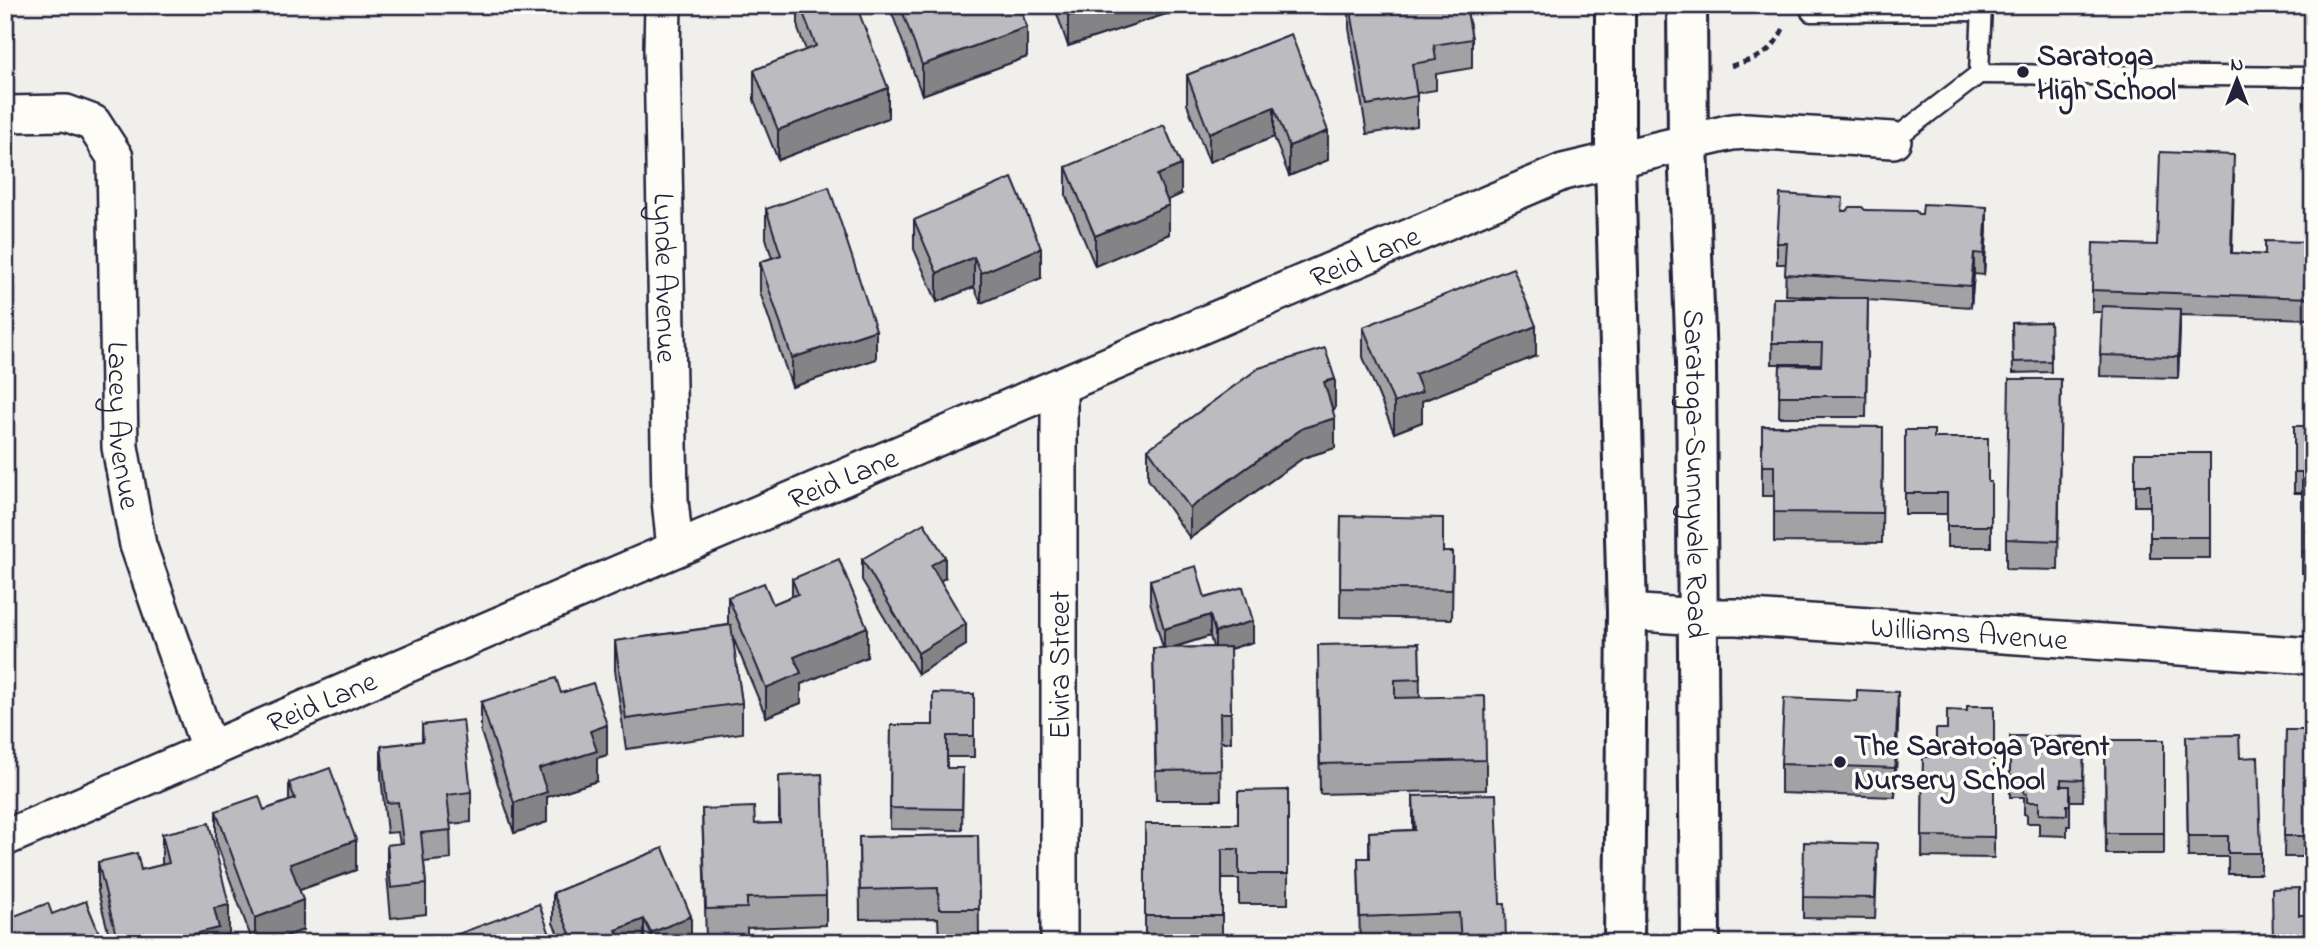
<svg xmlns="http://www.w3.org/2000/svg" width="2318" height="948" viewBox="0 0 2318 948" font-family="'Indie Flower',sans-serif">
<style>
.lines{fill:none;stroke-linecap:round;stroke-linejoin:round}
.service-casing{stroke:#22223b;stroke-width:23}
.minor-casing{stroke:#22223b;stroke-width:40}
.primary-casing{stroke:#22223b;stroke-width:44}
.path{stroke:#22223b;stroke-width:4.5;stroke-dasharray:7 5;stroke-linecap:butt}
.service{stroke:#fdfcf7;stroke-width:18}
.minor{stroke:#fdfcf7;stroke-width:35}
.primary{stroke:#fdfcf7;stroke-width:38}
.wall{fill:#a2a2a5;stroke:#22223b;stroke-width:2;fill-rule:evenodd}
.shaded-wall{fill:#848486;stroke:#22223b;stroke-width:2}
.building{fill:#bcbcc0;stroke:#22223b;stroke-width:2}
.poi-dot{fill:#22223b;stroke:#fdfcf7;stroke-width:2.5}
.labels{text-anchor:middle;stroke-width:7;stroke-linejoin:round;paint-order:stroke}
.poi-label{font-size:30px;font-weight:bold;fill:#22223b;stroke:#fdfcf7;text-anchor:start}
.street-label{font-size:30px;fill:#22223b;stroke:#fdfcf7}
</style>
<rect width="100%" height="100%" fill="#f0efec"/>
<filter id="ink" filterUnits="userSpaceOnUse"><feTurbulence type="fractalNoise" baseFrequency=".0143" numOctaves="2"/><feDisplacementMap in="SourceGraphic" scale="14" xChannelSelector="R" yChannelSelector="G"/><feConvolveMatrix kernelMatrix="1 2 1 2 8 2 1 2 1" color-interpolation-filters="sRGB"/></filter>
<g filter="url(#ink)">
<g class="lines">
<defs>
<g id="service">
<polyline points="1810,5 1811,12 1982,11"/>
<polyline points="1982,5 1979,74 2313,77"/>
<polyline points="1893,140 1979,74"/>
</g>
<g id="minor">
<path id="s1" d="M663,5L662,49L670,500L675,549"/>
<path id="s2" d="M5,114L66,113L93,123L115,157L120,447L138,545L210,751"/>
<polyline points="1059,388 1059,943"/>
<path id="s3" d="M1627,612L1699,617H1737L2313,656"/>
<path id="s4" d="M5,838L631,568L1563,172L1732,132L1746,131L1893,140"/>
</g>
<g id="primary">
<polyline points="1615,5 1615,160 1627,612 1624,943"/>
<path id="s5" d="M1687,5L1688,144L1696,362L1700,943"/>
</g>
</defs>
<use href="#service" class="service-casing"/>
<use href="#minor" class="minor-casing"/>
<use href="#primary" class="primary-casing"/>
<path class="path" d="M1731,66C1761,56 1771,56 1785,25"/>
<use href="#service" class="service"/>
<use href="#minor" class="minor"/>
<use href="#primary" class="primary"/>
</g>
<g class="wall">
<polygon points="798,5 856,5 888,118 778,160 754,100 754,70 806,50 798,29"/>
<polygon points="889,5 1019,5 1027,57 922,95"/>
<polygon points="1054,5 1169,5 1169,13 1068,46"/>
<polygon points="1349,5 1466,5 1472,39 1472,68 1436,74 1436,90 1417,93 1417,126 1367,134 1349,28"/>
<polygon points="1291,34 1328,160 1289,176 1274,137 1209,162 1187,104 1187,75"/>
<polygon points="1066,167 1181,194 1168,200 1169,234 1095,266 1066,196"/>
<polygon points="2234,176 2232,253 2265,255 2313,242 2311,319 2180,315 2178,378 2100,376 2102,312 2092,312 2092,290 2157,245"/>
<polygon points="766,209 876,359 792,387 760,292 760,262 772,258 766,238"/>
<polygon points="1865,210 1918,214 1987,228 1984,275 1974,274 1971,307 1868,300 1866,417 1779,417 1780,365 1821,366 1821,364 1772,364 1773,298 1840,298 1785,295 1786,264 1777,264 1777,243 1843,211"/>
<polygon points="914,220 1041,278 981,303 974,287 937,302 914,249"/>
<polygon points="2050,322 2051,372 2013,373 2012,323"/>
<polygon points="1363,327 1536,356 1422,401 1422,422 1394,433 1363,357"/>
<polygon points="2061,379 2058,570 2006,569 2006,539"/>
<polygon points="1335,409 1332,410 1335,448 1303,458 1190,538 1148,479 1148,449"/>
<polygon points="1762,426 1883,427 1882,543 1774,542 1774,496 1762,496"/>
<polygon points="2294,426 2313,426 2313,573 2302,573 2302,493 2294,493"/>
<polygon points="1905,430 1934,438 1988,482 1991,482 1991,547 1947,547 1947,514 1905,514"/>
<polygon points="2135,453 2210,453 2210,558 2150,558 2150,506 2135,506"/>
<polygon points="1341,516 1443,552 1453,552 1452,619 1340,617"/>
<polygon points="862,559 945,578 940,581 966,645 918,674 862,580"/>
<polygon points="792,579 867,657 801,684 801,703 766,717 732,635 742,703 742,733 626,749 615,670 615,641 728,625 728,597 773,604 792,596"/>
<path d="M1150,580L1205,598L1253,642L1230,649L1231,742H1220L1221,800H1156L1153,648H1163L1150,601ZM1210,636L1213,647L1172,648Z"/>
<polygon points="1419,643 1420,698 1486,760 1486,790 1320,794 1318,674"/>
<polygon points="561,693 607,755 597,758 597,781 547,797 547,822 514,833 481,732 481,702"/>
<polygon points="974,694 974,757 947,757 947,768 963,768 962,830 890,829 891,725 933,725"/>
<polygon points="1857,701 1898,721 1895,797 1781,793 1781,764"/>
<polygon points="1994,706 1994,858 1922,857 1923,757 1936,757 1947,729 1967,711"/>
<polygon points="422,725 471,792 471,822 450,824 451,859 424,862 426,884 426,914 391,918 387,875 387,845 400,844 398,832 387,833 381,776 381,746 422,742"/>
<polygon points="2286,730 2313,730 2313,857 2284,857"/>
<polygon points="2010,736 2084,737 2083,801 2070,801 2070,826 2067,826 2067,836 2039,835 2039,823 2027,823 2027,815 2024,814 2024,797 2010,797"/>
<polygon points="2186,736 2240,758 2261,853 2261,874 2228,874 2228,857 2188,857"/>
<polygon points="2105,740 2164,740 2164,854 2106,854"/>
<polygon points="779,776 826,896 826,925 747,928 747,938 706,939 702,809 755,824 779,823"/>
<polygon points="289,783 356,870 300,890 303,930 268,943 253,943 216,841 216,811 264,810 289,801"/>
<polygon points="1288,790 1288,904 1239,904 1239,879 1222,879 1222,943 1145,943 1145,824 1238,824"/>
<polygon points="1413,796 1500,904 1506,943 1360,943 1358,858 1369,858 1369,832 1413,830"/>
<polygon points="162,834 229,934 219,937 219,943 111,943 98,892 98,862 141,870 162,865"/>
<polygon points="978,835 979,938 939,939 938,918 860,919 859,837"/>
<polygon points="663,848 691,943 562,943 553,923 553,893"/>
<polygon points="1877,865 1875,919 1803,918 1803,897"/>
</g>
<g class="shaded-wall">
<polygon points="1102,5 1169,5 1169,13 1068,46 1068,16"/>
<polygon points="1027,27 1027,57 922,95 922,65"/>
<polygon points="888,88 888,118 778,160 778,130"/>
<polygon points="1274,107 1274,137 1209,162 1209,133"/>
<polygon points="1328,131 1328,160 1289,176 1289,146"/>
<polygon points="1181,165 1181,194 1157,205 1157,175"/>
<polygon points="1169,205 1169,234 1095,266 1095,236"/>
<polygon points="1987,207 1987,228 1984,275 1984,254"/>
<polygon points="1041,248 1041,278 981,303 981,273"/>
<polygon points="1974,253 1974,274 1971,307 1971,286"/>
<polygon points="974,257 974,287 937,302 937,273"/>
<polygon points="2180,309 2180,330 2178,378 2178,357"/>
<polygon points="1536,326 1536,356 1422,401 1422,422 1394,433 1394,403 1415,374"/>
<polygon points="876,330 876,359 792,387 792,358"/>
<polygon points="1335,379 1335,409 1324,412 1324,382"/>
<polygon points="1335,418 1335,448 1303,458 1190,538 1190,508 1303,428"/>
<polygon points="945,557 945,578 931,586 931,565"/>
<polygon points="1210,615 1210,636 1164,650 1164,629"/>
<polygon points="1253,621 1253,642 1215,653 1215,632"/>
<polygon points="966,624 966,645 918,674 918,653"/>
<polygon points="867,627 867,657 801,684 801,703 766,717 766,688 794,657"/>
<polygon points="1898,692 1898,721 1895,797 1895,768"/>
<polygon points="607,725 607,755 597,758 597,781 547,797 547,822 514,833 514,803 539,769 590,731"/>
<polygon points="356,840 356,870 290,893 290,864"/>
<polygon points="303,900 303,930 268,943 255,943 255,918"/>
<polygon points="229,905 229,934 219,937 219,943 157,943 214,908"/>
<polygon points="691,916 691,943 651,943 651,933"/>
<polygon points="644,919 644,943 616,943 616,930"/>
</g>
<g class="building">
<polygon points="800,5 856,5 888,88 778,130 754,70 816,46"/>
<polygon points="900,5 1019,5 1027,27 922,65"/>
<polygon points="1064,5 1102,5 1068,16"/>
<polygon points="1350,5 1466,5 1472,39 1434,45 1436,60 1412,64 1417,96 1367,105"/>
<polygon points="1291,34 1328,131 1289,146 1274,107 1209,133 1187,75"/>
<polygon points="1164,125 1181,165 1157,175 1169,205 1095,236 1066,167"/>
<polygon points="2160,152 2234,155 2231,253 2265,255 2265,241 2313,242 2311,298 2092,290 2093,243 2157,245"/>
<polygon points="1012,178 1041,248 981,273 974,257 937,273 914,220"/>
<polygon points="829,187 876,330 792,358 760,262 781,255 766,209"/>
<polygon points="1780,194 1843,198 1842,211 1847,211 1850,207 1862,207 1865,210 1916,211 1918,214 1922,214 1923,204 1987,207 1984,254 1974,253 1971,286 1785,274 1787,243 1777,243"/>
<polygon points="1513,268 1536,326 1415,374 1422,392 1394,403 1363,327"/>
<polygon points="1773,298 1868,298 1866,396 1779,396 1780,365 1821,366 1822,343 1772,343"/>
<polygon points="2102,306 2180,309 2178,357 2100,355"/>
<polygon points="2050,322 2051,361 2013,362 2012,323"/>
<polygon points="1325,348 1335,379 1324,382 1335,418 1303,428 1190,508 1148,449 1259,368"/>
<polygon points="2009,379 2061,379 2058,541 2006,539"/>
<polygon points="1762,426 1883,427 1882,513 1774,512 1774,466 1762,466"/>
<polygon points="2294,426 2313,426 2313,552 2302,552 2302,472 2294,472"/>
<polygon points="1905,430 1934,430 1934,438 1988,438 1988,482 1991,482 1991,526 1947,526 1947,493 1905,493"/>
<polygon points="2135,453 2210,453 2210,537 2150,537 2150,485 2135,485"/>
<polygon points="1341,516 1443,518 1443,552 1453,552 1452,590 1340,588"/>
<polygon points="924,523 945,557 931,565 966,624 918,653 862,559"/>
<polygon points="839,559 867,627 794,657 801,673 766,688 728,597 764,583 773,604 798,594 792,579"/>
<polygon points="1196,566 1205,598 1243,587 1253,621 1215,632 1210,615 1164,629 1150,580"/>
<polygon points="731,625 742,703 626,719 615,641"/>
<polygon points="1419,643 1420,679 1395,680 1395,698 1485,696 1486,760 1320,764 1318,645"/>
<polygon points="1230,647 1231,713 1220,713 1221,770 1156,771 1153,648"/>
<polygon points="556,678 561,693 593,683 607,725 590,731 597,751 539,769 547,792 514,803 481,702"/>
<polygon points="1857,690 1898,692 1895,768 1781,764 1784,698 1857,701"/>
<polygon points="933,693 974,694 974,736 947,736 947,768 963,768 962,809 890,808 891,725 933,725"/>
<polygon points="1967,706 1994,706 1994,837 1922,836 1923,757 1936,757 1936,729 1947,729 1947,710 1967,711"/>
<polygon points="463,720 471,792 447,795 451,830 421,833 426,884 391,888 387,845 403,843 398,802 387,803 381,746 423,741 422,725"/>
<polygon points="2286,730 2313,730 2313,836 2284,836"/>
<polygon points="2239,735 2240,758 2258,757 2261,853 2228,853 2228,836 2188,836 2186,736"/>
<polygon points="2010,736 2084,737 2083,780 2061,779 2061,786 2070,786 2070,805 2067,805 2067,815 2039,814 2039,802 2027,802 2027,794 2024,793 2024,776 2010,776"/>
<polygon points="2105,740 2164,740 2164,833 2106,833"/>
<polygon points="330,768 356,840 290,864 303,900 255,918 216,811 259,796 264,810 295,799 289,783"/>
<polygon points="822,774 826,896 747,898 747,908 706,909 702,809 754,807 755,824 780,823 779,776"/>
<polygon points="1288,790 1288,874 1239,874 1239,849 1222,849 1222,916 1145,916 1145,824 1238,824 1238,791"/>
<polygon points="1496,794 1500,904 1505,904 1506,943 1461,943 1459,913 1360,917 1358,858 1370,858 1369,832 1415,830 1413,796"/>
<polygon points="209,823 229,905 214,908 219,928 157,943 118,943 98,862 137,853 141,870 169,863 162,834"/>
<polygon points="978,835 979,909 939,909 938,888 860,890 859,837"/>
<polygon points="1804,842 1877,844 1875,898 1803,897"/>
<polygon points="663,848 691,916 651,933 644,919 616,930 622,943 574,943 553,893"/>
<polygon points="2299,888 2299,915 2313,915 2313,943 2273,943 2272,889"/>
<polygon points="86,901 103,943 5,943 5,912 7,919 48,903 52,914"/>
<polygon points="539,904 553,943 434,943"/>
<polygon points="1794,938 1835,939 1835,943 1794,943"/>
</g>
</g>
<g class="poi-dot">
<circle cx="2023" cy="72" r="7"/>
<circle cx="1840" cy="762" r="7"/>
</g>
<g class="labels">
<g class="poi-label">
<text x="2037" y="65">Saratoga<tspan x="2037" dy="34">High School</tspan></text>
<text x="1854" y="755">The Saratoga Parent<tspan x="1854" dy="34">Nursery School</tspan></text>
</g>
<g class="street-label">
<text dy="10" stroke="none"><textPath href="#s4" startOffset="1479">Reid Lane</textPath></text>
<text dy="10" stroke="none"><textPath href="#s1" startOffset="273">Lynde Avenue</textPath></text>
<text dy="10" stroke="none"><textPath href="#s2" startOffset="399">Lacey Avenue</textPath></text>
<text dy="10" stroke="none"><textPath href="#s5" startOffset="469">Saratoga-Sunnyvale Road</textPath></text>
<text dy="10" stroke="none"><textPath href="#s4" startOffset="912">Reid Lane</textPath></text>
<text dy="10" stroke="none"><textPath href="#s3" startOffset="343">Williams Avenue</textPath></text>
<text transform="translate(1059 665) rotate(-90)" y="10">Elvira Street</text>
<text dy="10" stroke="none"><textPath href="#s4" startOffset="345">Reid Lane</textPath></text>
</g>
</g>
<rect width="2318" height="948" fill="none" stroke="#fdfcf7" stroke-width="28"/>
<rect x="14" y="14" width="2290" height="920" fill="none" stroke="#22223b" stroke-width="2.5" filter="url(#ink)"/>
<g transform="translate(2237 80)" stroke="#fdfcf7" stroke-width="5" paint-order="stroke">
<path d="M0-5L12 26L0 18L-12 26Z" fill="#22223b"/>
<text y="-10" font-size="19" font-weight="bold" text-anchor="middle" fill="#22223b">N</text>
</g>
</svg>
